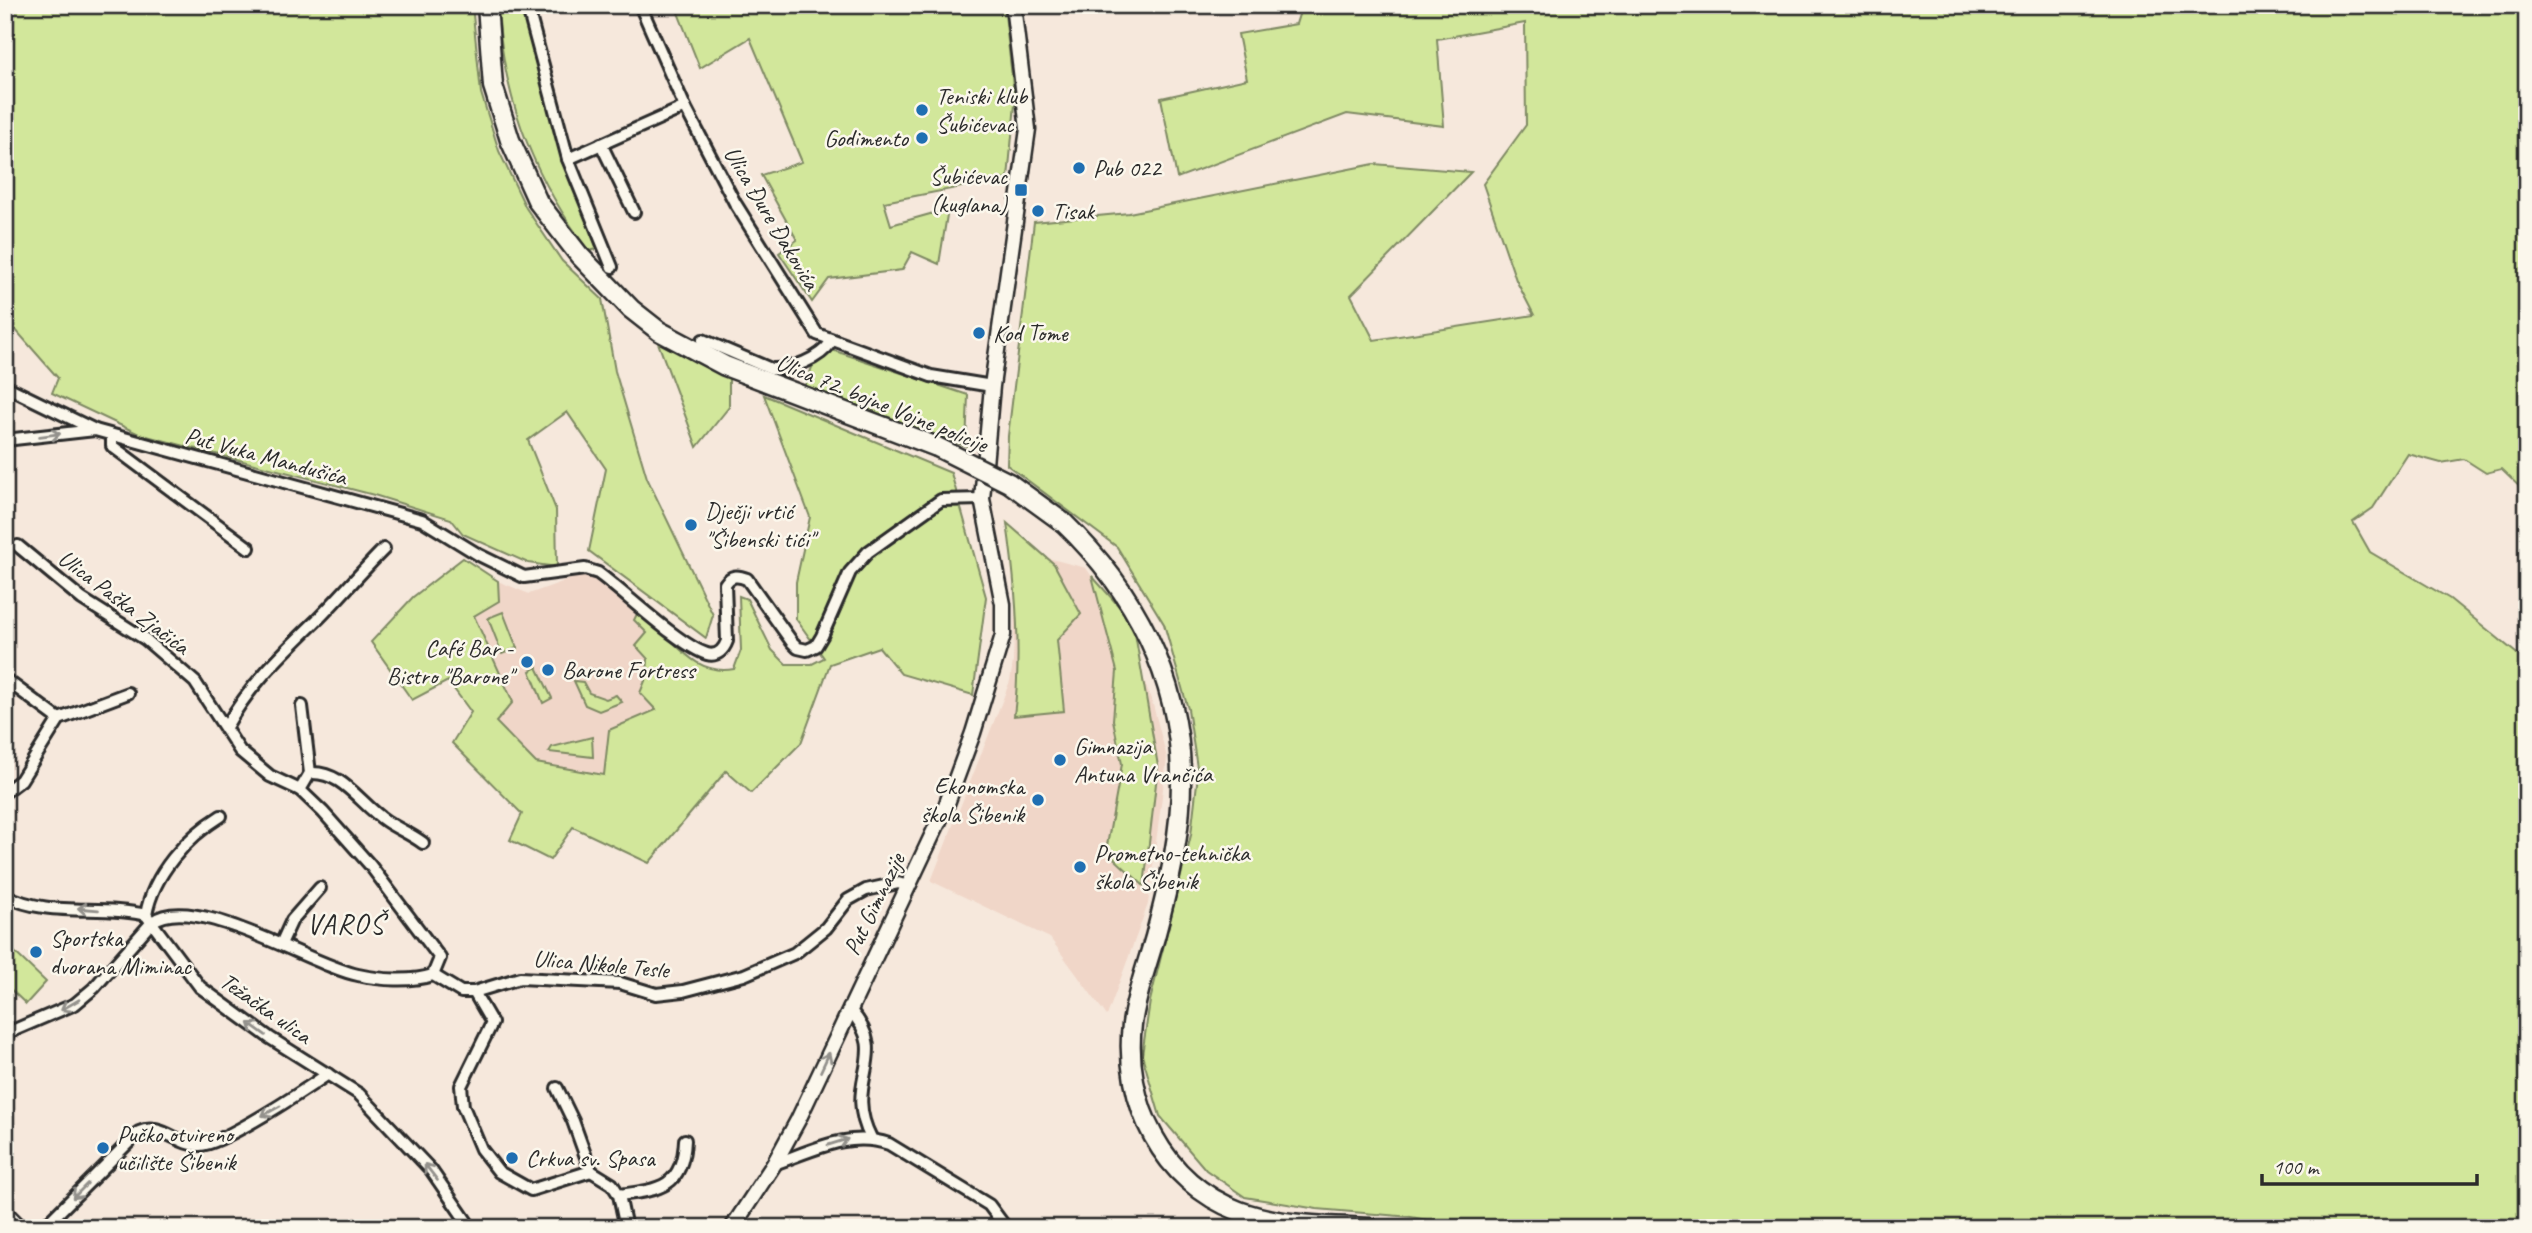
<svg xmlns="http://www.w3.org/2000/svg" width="2532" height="1233" viewBox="0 0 2532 1233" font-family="Caveat,sans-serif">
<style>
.built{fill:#f0d6c8}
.green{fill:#d2e79b;stroke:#7e8963;stroke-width:2}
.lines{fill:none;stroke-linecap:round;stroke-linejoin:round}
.minor-casing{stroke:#2b2b2b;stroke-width:16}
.tertiary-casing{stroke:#2b2b2b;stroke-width:19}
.secondary-casing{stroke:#2b2b2b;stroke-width:21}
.primary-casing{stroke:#2b2b2b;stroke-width:23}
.minor{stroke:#fbf7ec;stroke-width:10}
.tertiary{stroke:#fbf7ec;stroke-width:14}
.secondary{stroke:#fbf7ec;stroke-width:16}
.primary{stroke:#fbf7ec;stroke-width:18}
.primary-bridge-casing{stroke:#2b2b2b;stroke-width:23;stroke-linecap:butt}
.primary-bridge{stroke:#fbf7ec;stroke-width:18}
.oneway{stroke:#93918c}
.poi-dot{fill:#1f6fb2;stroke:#fbf7ec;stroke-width:2.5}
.labels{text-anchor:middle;stroke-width:5;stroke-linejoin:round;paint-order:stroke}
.poi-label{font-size:24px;fill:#2b2b2b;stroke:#fbf7ec;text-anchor:start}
.street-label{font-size:24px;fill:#2b2b2b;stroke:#fbf7ec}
.quarter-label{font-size:28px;letter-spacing:2px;fill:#2b2b2b;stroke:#fbf7ec}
</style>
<rect width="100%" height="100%" fill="#f6e8dc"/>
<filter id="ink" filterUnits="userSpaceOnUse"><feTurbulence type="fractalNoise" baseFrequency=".0143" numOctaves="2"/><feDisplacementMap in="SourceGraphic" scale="14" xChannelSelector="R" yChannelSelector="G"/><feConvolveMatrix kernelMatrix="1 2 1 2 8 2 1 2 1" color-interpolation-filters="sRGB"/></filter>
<g filter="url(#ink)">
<g class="built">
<polygon points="1017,550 1086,568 1125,625 1153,705 1167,758 1148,904 1107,1016 1050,938 931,881 1010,681 1013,662"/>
<polygon points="584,574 597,579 638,612 647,633 648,659 647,676 640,693 657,710 605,775 536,763 496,721 474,615 499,601 498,581 529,594"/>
</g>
<g class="green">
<polygon points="5,5 472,5 481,93 499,151 526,208 562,261 602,299 615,371 647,478 713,615 706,638 589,551 606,469 567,412 528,440 556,510 557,567 528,563 463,534 451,519 374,495 139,434 52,393 58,378 15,329 5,329"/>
<path d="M498,5H525L563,158L597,249L589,251C534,179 502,97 498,5Z"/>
<polygon points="675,5 1004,5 1015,104 1008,178 884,202 891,225 948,209 939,264 912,252 902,270 829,279 812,302 779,253 797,240 761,175 802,162 750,38 700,68"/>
<polygon points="1302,5 2527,5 2527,494 2501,469 2486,473 2464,459 2441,463 2408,454 2373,508 2353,522 2370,552 2450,599 2527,662 2527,1228 1470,1228 1411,1217 1317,1209 1245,1197 1206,1170 1160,1116 1142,1055 1150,1001 1191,835 1198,774 1188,709 1164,624 1117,547 1007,465 1008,436 1034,222 1129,213 1374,164 1471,172 1351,295 1374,340 1534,315 1516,280 1483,184 1526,125 1525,23 1437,39 1444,126 1347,114 1177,178 1161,98 1247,79 1238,34 1296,24"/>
<polygon points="657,340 729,378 729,407 697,447"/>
<polygon points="820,346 968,395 966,446 805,386"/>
<path d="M764,395L951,473L986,597L973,695L901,674L879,647L830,664L801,743L751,793L726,771L649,863L573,827L550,860L510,840L522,814L452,743L471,712L448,681L412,700L371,642L413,597L463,558L498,581L499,601L474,616L513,702L496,722L536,763L604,775L609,730L656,710L640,693L647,676L648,659L636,646L647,633L634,620L638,612C673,632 688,677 734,669L741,650L739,596L747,599L772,650L786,664H812L824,658L796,619V582L810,517Z"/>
<path d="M1007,523L1054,564L1081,614L1057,640L1064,711L1014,716C1022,653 1016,585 1007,523Z"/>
<polygon points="1092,576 1133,622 1158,766 1144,886 1106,851 1122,764 1113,720 1117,671"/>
<polygon points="503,612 517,648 502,654 488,618"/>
<polygon points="537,667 552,698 543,703 530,671"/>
<polygon points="574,681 583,682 589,693 606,699 616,695 622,702 599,711 585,705"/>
<polygon points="592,737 593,757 549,752 552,747"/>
<polygon points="5,943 46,982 26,1004 5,984"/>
</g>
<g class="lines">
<defs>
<g id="minor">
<polyline points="527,5 568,159 612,267"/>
<polyline points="640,5 685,107 735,203 817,334 931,376 992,386"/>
<polyline points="601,144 634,212"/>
<polyline points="568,159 685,107"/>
<path d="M703,340L771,369C791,370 820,359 831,342"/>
<polyline points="5,386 95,430"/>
<polyline points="112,436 112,446 249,548"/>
<path d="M5,440L95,430L422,520L479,555L524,577L585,569L598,573C624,592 680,646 707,654C718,657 724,649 727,641L725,584C731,575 737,575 747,579L792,642L798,648L807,650L816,646L822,636L850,572L868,552L941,500L982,499"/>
<polyline points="18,546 82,599 145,639 195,682 240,751 270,776 300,790 323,812 370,865 440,958 433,975"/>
<polyline points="5,679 59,719"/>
<path d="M226,727C250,684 282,654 317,620C340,597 361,572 384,549"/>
<path d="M310,773C343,771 360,804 386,821C398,829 411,834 423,843"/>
<polyline points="300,790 310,773 302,706"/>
<polyline points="5,792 21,780 59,719 128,693"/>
<path d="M5,895C47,918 101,904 146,915L200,987L270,1038L359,1094L431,1170L471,1228"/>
<path d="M146,915C153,874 187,837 221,816"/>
<polyline points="281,944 292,920 320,888"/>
<polyline points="474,992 492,1023 461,1086 463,1106 481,1149 499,1172 531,1190 591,1171"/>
<path d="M849,1009C894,1057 841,1080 871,1138"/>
<path d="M5,1034L75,1004L94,988L152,922C193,890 312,966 358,975C380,980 412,982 433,975L461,992H474L520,978L620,983L656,994L683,991L744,975L795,953L826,928L848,900L866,890L898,883L908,886"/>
<polyline points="557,1088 573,1121 591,1171 612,1184 619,1195 626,1228"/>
<path d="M774,1164C812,1151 849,1130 889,1144L989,1205L1006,1228"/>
<path d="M619,1195C659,1190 683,1188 685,1140"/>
<path d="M43,1228L139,1132C161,1122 178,1146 200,1145C222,1145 306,1089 328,1074"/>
</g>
<polyline id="tertiary" points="732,1228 774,1164 798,1120 946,806 973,733 1003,635 1003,604 982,499 992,386 1028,129 1013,5"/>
<polyline id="secondary" points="5,1214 19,1228"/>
<g id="primary">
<polyline points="487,5 493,86 510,140 538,202 579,255 631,309 659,331 725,366 937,447"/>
<path d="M1064,523C1134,590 1180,678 1181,775C1182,831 1169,884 1155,937C1147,965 1136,994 1132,1024C1123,1102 1162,1182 1239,1211C1280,1226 1326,1226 1370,1228"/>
</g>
</defs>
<use href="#minor" class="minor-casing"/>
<use href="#tertiary" class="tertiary-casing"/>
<use href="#secondary" class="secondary-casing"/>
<use href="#primary" class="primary-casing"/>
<use href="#minor" class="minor"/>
<use href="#tertiary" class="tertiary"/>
<use href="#secondary" class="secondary"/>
<use href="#primary" class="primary"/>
<defs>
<polyline id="primary-bridge" points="937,447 1009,483 1064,523"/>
</defs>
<use href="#primary-bridge" class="primary-bridge-casing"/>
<use href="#primary-bridge" class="primary-bridge"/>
</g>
<defs><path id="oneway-shaft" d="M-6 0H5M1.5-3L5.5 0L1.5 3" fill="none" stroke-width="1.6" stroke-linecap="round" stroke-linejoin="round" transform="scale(1.75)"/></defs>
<g class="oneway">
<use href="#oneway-shaft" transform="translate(50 435) rotate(-7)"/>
<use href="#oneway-shaft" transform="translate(88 909) rotate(-175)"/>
<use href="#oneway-shaft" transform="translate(70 1005) rotate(150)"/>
<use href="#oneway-shaft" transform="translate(257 1029) rotate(-144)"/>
<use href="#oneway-shaft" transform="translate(825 1062) rotate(-65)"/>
<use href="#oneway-shaft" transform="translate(271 1111) rotate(151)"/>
<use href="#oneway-shaft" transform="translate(838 1142) rotate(-17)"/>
<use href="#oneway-shaft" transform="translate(431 1172) rotate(-128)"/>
<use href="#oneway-shaft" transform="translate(80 1191) rotate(135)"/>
</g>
</g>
<g class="poi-dot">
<circle cx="922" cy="110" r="7"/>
<circle cx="922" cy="138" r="7"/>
<circle cx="1079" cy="168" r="7"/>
<rect x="1014" y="183" width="14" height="14" rx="3.5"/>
<circle cx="1038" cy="211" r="7"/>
<circle cx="979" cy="333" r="7"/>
<circle cx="691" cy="525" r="7"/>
<circle cx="527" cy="662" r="7"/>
<circle cx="548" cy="670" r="7"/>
<circle cx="1060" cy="760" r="7"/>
<circle cx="1038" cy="800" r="7"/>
<circle cx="1080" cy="867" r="7"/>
<circle cx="36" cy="952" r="7"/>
<circle cx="103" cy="1148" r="7"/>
<circle cx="512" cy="1158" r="7"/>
</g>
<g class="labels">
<g class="poi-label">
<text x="936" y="104">Teniski klub<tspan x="936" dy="28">Šubićevac</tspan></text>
<text x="908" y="146" text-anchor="end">Godimento</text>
<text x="1093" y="176">Pub 022</text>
<text x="1007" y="184" text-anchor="end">Šubićevac<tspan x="1007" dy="28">(kuglana)</tspan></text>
<text x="1052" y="219">Tisak</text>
<text x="993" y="341">Kod Tome</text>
<text x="705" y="519">Dječji vrtić<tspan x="705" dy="28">"Šibenski tići"</tspan></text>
<text x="513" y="656" text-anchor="end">Café Bar -<tspan x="513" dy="28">Bistro "Barone"</tspan></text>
<text x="562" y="678">Barone Fortress</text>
<text x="1074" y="754">Gimnazija<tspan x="1074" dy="28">Antuna Vrančića</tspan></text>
<text x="1024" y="794" text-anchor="end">Ekonomska<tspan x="1024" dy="28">škola Šibenik</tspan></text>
<text x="1094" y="861">Prometno-tehnička<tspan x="1094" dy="28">škola Šibenik</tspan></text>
<text x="50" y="946">Sportska<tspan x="50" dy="28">dvorana Miminac</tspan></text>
<text x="117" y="1142">Pučko otvireno<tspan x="117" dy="28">učilište Šibenik</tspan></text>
<text x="526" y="1166">Crkva sv. Spasa</text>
</g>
<g class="street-label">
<text transform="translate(772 218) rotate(59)" y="8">Ulica Đure Đakovića</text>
<text transform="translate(882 403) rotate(22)" y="8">Ulica 72. bojne Vojne policije</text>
<text transform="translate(266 456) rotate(15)" y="8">Put Vuka Mandušića</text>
<text transform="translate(124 602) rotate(37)" y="8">Ulica Paška Zjačića</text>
<text transform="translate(874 904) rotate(-64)" y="8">Put Gimnazije</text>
<text transform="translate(601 964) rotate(5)" y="8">Ulica Nikole Tesle</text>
<text transform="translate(266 1008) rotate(35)" y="8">Težačka ulica</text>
</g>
<g class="quarter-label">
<text x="346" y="933">VAROŠ</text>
</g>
</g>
<rect width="2532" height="1233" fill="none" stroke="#fbf7ec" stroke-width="28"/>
<rect x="14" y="14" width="2504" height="1205" fill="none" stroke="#2b2b2b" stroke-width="2.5" filter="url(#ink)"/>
<path d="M2262 1174v10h215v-10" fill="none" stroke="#2b2b2b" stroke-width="3.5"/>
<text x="2273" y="1174" font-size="21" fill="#2b2b2b" stroke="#fbf7ec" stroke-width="5" paint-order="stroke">100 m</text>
</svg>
